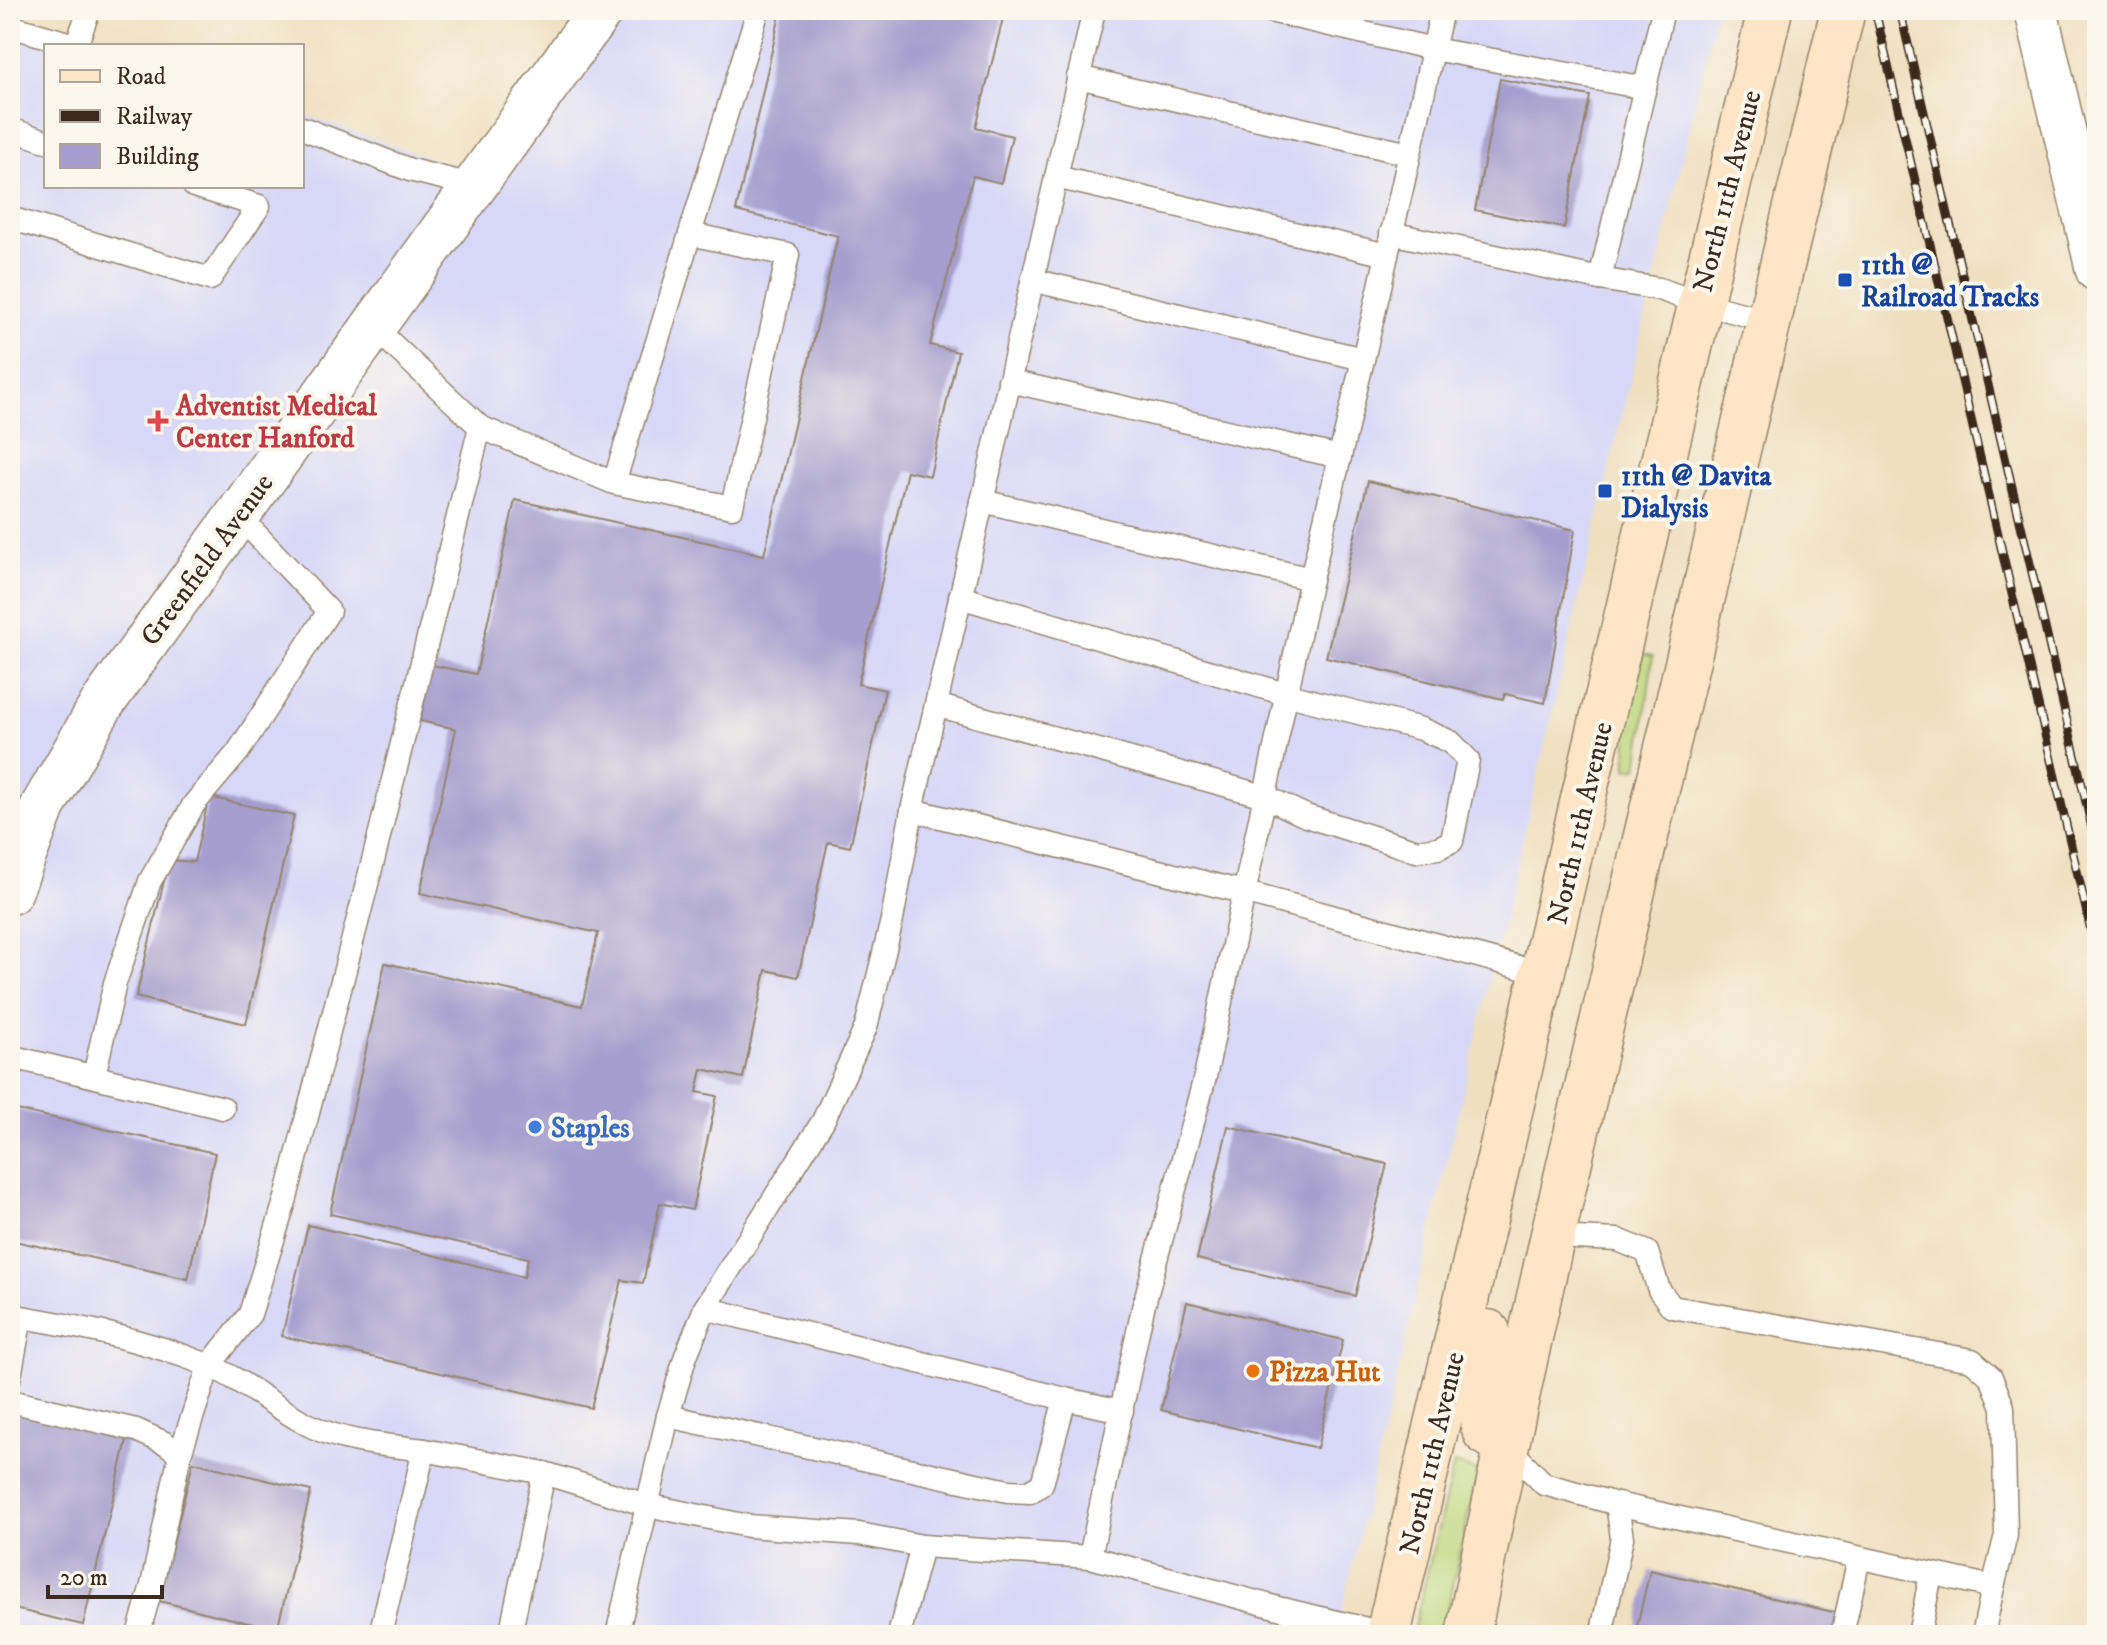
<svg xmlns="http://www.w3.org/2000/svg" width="2107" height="1645" viewBox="0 0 2107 1645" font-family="'IM FELL DW Pica',serif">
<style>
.built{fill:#d7d7f8}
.green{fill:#bcd57a;stroke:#7c804c;stroke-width:2}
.building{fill:#a59ece}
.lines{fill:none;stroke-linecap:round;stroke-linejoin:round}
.service-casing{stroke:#95846e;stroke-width:25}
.minor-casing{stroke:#95846e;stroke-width:45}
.tertiary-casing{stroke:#95846e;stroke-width:47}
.secondary-casing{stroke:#95846e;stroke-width:47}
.service{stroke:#fff;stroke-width:22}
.minor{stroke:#fff;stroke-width:42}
.tertiary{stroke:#fff;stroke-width:44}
.secondary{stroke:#fde5c5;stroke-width:44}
.rail-casing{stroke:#3b2a1e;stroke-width:9}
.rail{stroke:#fbf7ec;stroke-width:6;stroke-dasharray:18;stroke-linecap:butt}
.transit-dot{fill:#1a4fb4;stroke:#fbf7ec;stroke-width:3}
.health-dot{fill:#e0444e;stroke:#fbf7ec;stroke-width:3}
.shop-dot{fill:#3f7fe0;stroke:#fbf7ec;stroke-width:3}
.food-dot{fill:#e8710a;stroke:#fbf7ec;stroke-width:3}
.labels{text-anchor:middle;stroke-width:8;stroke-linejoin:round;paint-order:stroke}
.street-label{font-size:28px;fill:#3b2a1e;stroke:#fbf7ec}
.transit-label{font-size:28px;font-weight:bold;fill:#164399;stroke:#fbf7ec;text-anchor:start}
.health-label{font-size:28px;font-weight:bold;fill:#be3a42;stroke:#fbf7ec;text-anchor:start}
.shop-label{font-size:28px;font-weight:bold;fill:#366cbe;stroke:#fbf7ec;text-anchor:start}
.food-label{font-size:28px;font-weight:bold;fill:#c56008;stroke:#fbf7ec;text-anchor:start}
</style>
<rect width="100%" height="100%" fill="#fbf7ec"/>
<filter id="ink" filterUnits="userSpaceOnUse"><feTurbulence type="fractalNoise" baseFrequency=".0125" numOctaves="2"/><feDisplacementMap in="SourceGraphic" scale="16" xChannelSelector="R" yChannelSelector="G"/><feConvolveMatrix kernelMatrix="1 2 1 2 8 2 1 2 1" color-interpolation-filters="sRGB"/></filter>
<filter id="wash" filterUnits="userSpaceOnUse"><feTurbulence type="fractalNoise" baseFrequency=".006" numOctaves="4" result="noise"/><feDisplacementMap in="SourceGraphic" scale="32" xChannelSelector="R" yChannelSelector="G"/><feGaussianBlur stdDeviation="1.8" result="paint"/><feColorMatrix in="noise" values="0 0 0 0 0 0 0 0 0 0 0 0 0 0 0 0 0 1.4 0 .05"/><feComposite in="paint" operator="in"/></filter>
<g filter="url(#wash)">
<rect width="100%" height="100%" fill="#efdfbf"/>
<polygon class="built" points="601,10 1717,10 1336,1635 10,1635 10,14 103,46 46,46 46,186 302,186 302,114 482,176"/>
<g class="green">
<polygon points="1643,654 1653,656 1638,768 1627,769 1627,714"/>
<polygon points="1454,1464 1478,1471 1442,1635 1412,1635"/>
</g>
<g id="blocks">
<g class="building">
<polygon points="781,10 1005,10 976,127 1012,136 1001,183 973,176 930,345 958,352 930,476 907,471 858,684 885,690 850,847 828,842 798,977 766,970 743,1078 702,1069 697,1092 717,1096 692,1210 660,1203 643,1283 622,1280 591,1408 282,1336 308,1225 524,1277 528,1258 330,1214 385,963 582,1006 598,933 420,893 456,729 420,721 432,665 476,674 515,500 764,555 838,236 736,211"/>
<polygon points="2096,71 2097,71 2097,101 2089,99"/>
<polygon points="1500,79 1590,96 1564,228 1475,210"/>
<polygon points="1368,481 1575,530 1545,703 1505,694 1503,699 1326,657"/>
<polygon points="209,797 294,816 246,1024 136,997 169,860 194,862"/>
<polygon points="17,1110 215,1153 188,1279 10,1240 10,1141"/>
<polygon points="1228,1126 1387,1164 1355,1296 1197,1259"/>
<polygon points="1187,1302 1343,1340 1317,1448 1161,1410"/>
<polygon points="12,1409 128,1436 83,1625 10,1608"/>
<polygon points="193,1462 311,1491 277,1630 159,1601"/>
<polygon points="1650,1570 1842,1614 1837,1635 1635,1635"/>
</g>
</g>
</g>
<g filter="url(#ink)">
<use href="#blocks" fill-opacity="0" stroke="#95846e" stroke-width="2"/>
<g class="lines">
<defs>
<g id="service">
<polyline points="1266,10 1433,49 1645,88"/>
<polyline points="10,26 78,46"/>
<polyline points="76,46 89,10"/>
<polyline points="1078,77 1409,154"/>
<polyline points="302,128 410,170 475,186"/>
<polyline points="10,129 46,141"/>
<polyline points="1056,177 1387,255"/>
<polyline points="10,218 210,279 259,206 194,186"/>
<polyline points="1391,233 1600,279 1659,289 1699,303 1766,320"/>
<polyline points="690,234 758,10"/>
<polyline points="1600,279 1663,10"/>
<polyline points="1032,280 1363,359"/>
<polyline points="1009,381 1340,457"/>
<polyline points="480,427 614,483 732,507 788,255 690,234 614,483"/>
<polyline points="982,501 1311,579"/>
<polyline points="936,705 1264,796 1306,816 1417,851 1438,848 1452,841 1468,760 1451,742 1421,729 1285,694 960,597"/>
<polyline points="912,810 1243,892 1544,974"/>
<polyline points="10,1058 17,1058 223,1108"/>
<polyline points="94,1076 115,983 150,881 194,804 238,752 329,611 238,515"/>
<polyline points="1552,1237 1618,1240 1647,1252 1659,1290 1672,1307 1972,1360 1991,1377 2003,1407 2006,1535 1993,1587"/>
<polyline points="705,1308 1065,1399 1122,1411"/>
<path d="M10,1315C76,1326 143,1339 205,1364C243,1379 274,1408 311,1426C345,1443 387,1445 424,1450"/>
<polyline points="10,1376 21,1317"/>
<polyline points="10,1401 136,1430 165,1443 180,1454 152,1585 138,1635"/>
<polyline points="668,1416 1008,1491 1030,1492 1042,1484 1065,1399"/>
<polyline points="1506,1445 1544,1484 1617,1504 1622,1538 1601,1635"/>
<polyline points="180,1454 209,1366 250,1314 286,1198 374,857 480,427 374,327"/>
<polyline points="1617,1504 1993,1587 1983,1635"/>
<polyline points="1388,1634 1282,1609 1090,1557 1143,1308 1205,1077 1311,579 1374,313 1442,10"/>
<polyline points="380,1635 424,1450 544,1473"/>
<polyline points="510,1635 544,1473 647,1505 748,1526 859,1534 922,1546 1090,1557"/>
<polyline points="617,1635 668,1416 685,1358 705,1308 823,1121 866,1027 892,920 912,810 1094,10"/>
<polyline points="899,1635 922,1546"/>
<polyline points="1842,1635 1859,1558"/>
<polyline points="1919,1635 1931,1574"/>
</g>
<polyline id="minor" points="2036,10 2097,270"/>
<polyline id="tertiary" points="10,892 43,806 102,704 601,10"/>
<g id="secondary">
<path d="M1488,1332C1480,1372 1473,1392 1485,1432L1506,1445"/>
<path d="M1388,1635C1516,1094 1638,550 1770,10"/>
<path d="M1468,1635C1517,1383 1576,1133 1635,882C1703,591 1771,300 1843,10"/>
</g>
</defs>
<use href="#service" class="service-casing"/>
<use href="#minor" class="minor-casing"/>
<use href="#tertiary" class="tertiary-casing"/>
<use href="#secondary" class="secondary-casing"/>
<use href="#service" class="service"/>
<use href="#minor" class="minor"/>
<use href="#tertiary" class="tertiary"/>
<use href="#secondary" class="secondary"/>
<defs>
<g id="rail">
<polyline points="1875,10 2097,956"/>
<polyline points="1900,10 2097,849"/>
</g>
</defs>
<use href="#rail" class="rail-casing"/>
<use href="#rail" class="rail"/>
</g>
</g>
<g class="transit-dot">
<rect x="1837" y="272" width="16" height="16" rx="4"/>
<rect x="1597" y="483" width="16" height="16" rx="4"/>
</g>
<path class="health-dot" d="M154 409h8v8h8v8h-8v8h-8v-8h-8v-8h8z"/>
<circle class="shop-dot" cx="535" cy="1127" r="8"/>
<circle class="food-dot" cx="1253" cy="1371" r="8"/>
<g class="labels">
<g class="street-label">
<text transform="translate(1726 191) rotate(-76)" y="10">North 11th Avenue</text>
<text transform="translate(206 559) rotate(-54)" y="10">Greenfield Avenue</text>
<text transform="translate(1579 823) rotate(-77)" y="10">North 11th Avenue</text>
<text transform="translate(1431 1453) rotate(-77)" y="10">North 11th Avenue</text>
</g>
<g class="transit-label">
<text x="1861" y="274">11th @<tspan x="1861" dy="32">Railroad Tracks</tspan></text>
<text x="1621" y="485">11th @ Davita<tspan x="1621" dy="32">Dialysis</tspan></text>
</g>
<g class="health-label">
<text x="176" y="415">Adventist Medical<tspan x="176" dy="32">Center Hanford</tspan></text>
</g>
<g class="shop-label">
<text x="551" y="1137">Staples</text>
</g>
<g class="food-label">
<text x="1269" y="1381">Pizza Hut</text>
</g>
</g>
<rect width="2107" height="1645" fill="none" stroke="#fbf7ec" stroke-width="40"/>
<rect x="44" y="44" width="260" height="144" fill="#fbf7ec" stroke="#aea59a" stroke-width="2"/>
<rect x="60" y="70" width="40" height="12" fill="#fde5c5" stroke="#aea59a" stroke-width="2"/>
<text x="116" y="84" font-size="24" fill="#3b2a1e">Road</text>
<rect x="60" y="110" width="40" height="12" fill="#3b2a1e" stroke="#aea59a" stroke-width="2"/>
<text x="116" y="124" font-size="24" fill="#3b2a1e">Railway</text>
<rect x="60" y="144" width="40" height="24" fill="#a59ece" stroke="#aea59a" stroke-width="2"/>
<text x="116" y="164" font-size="24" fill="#3b2a1e">Building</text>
<path d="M48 1585v12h114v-12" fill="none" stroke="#3b2a1e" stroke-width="4"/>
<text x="60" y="1585" font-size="24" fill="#3b2a1e" stroke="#fbf7ec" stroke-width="6" paint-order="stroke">20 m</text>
</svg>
